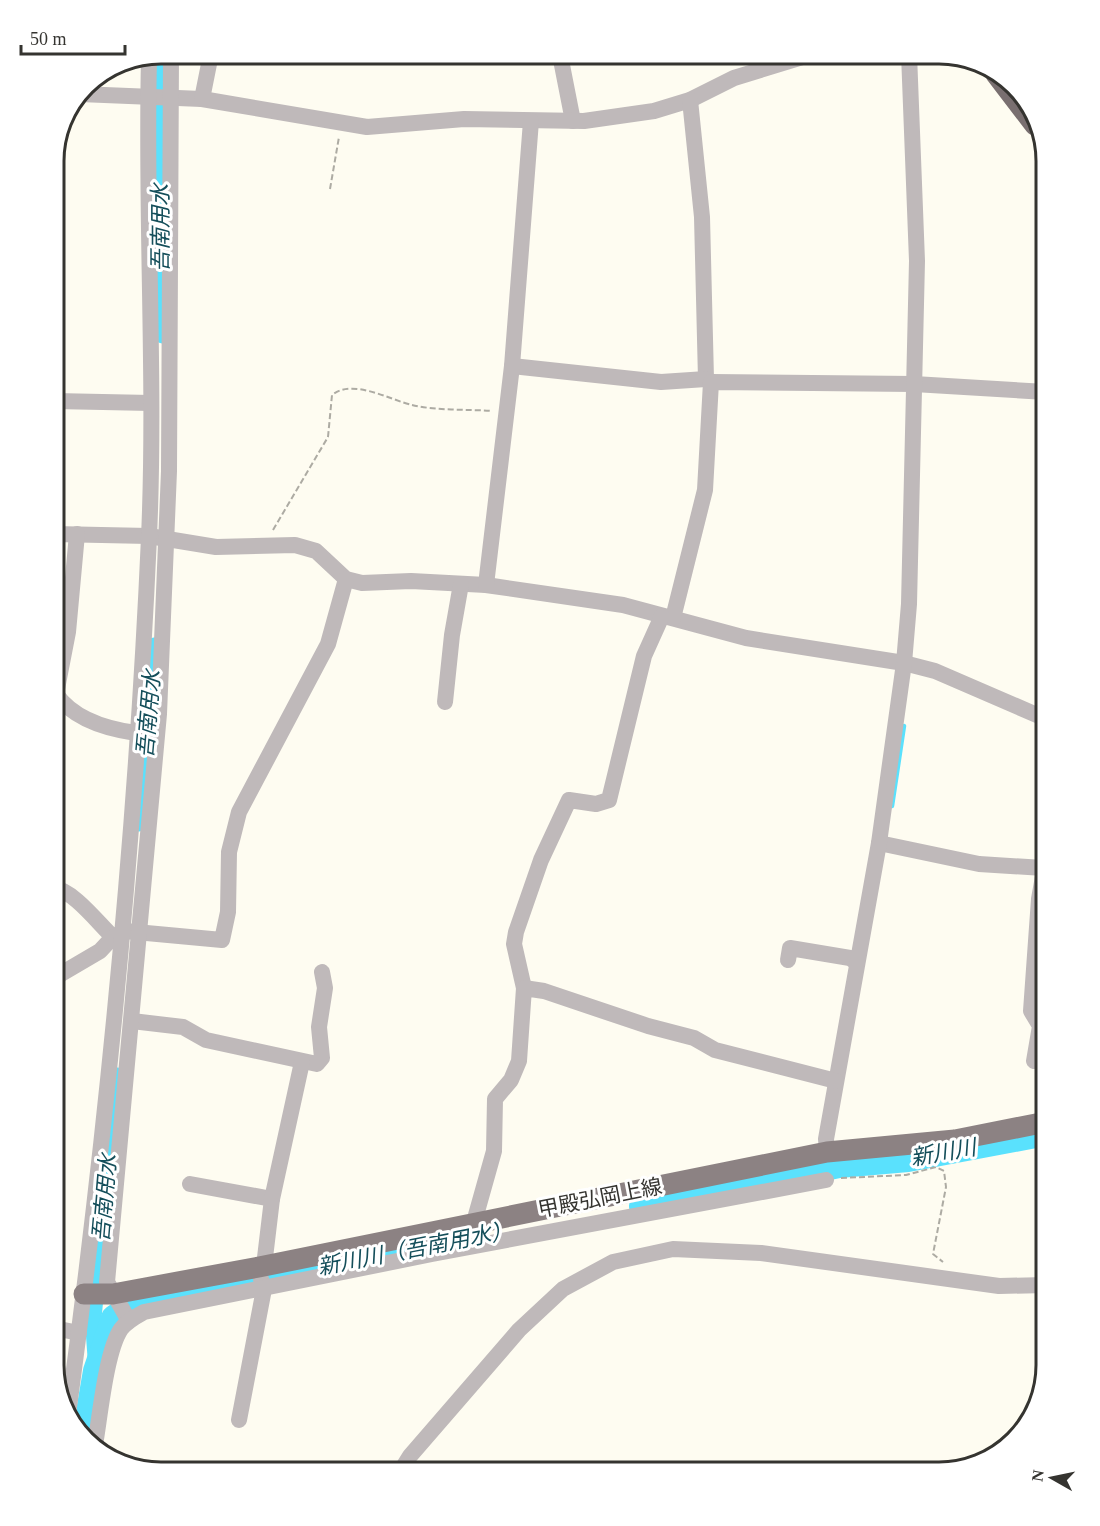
<svg xmlns="http://www.w3.org/2000/svg" width="1100" height="1526" viewBox="0 0 1100 1526" font-family="'Times New Roman','Noto Sans JP',serif">
<style>
.lines{fill:none;stroke-linecap:round;stroke-linejoin:round}
.stream{stroke:#5ae1fd;stroke-width:4.5}
.canal{stroke:#5ae1fd;stroke-width:15}
.river{stroke:#5ae1fd;stroke-width:26}
.path{stroke:#adaba3;stroke-width:2;stroke-dasharray:6 3;stroke-linecap:butt}
.minor{stroke:#bfb9ba;stroke-width:16}
.major{stroke:#8c8283;stroke-width:21}
.highway{stroke:#796f70;stroke-width:24}
.labels{text-anchor:middle;stroke-width:6;stroke-linejoin:round;paint-order:stroke}
.street-label{font-size:21px;fill:#353430;stroke:#fff}
.water-label{font-size:22px;font-style:italic;fill:#144e5a;stroke:#fff}
.rim{fill:none;stroke:#353430;stroke-width:3}
</style>
<rect width="100%" height="100%" fill="#fefcf1"/>
<g class="lines">
<g class="stream">
<polyline points="892,806 904,726"/>
<polyline points="839,1164 839,1165"/>
</g>
<g class="canal">
<polyline points="159,55 162,336"/>
<polyline points="139,824 154,645"/>
<polyline points="96,1371 93,1329 117,1075"/>
</g>
<g class="river">
<polyline points="642,1206 839,1165 908,1159 1046,1133"/>
<polyline points="85,1435 96,1371 114,1318 139,1301 406,1251"/>
</g>
<g class="path">
<polyline points="330,189 339,137"/>
<path d="M273,530L328,437L332,395C353,378 390,400 412,405C437,411 467,409 492,411"/>
<polyline points="841,1178 906,1175 936,1167 944,1171 946,1187 933,1254 943,1262"/>
</g>
<g class="minor">
<polyline points="555,54 561,60 573,121"/>
<polyline points="80,94 202,99 367,127 464,119 584,121 654,111 690,100 734,78 812,54"/>
<polyline points="202,99 211,54"/>
<polyline points="690,100 702,217 706,379"/>
<polyline points="512,366 661,382 706,379 711,382"/>
<polyline points="54,401 151,403"/>
<polyline points="54,534 149,536 216,547 295,545 316,551 346,579 362,583 411,581 486,585 623,605 746,638 904,663 935,671 1046,719"/>
<path d="M77,534L68,632L56,694C74,720 107,729 136,733"/>
<polyline points="486,585 512,366 531,121"/>
<polyline points="673,618 705,490 711,382 914,384 1046,392"/>
<polyline points="445,702 452,635 461,584"/>
<polyline points="879,843 979,864 1044,868"/>
<path d="M54,888C73,890 99,924 113,937L125,931L222,940L228,912L229,852L239,812L328,644L346,579"/>
<polyline points="788,960 790,948 850,958 857,963"/>
<polyline points="54,978 100,951 113,937"/>
<polyline points="524,988 514,944 516,932 541,860 569,800 596,804 609,800 644,656 662,616"/>
<polyline points="132,1021 183,1027 206,1040 317,1064 322,1058 319,1027 325,988 322,972"/>
<polyline points="1034,1061 1040,1026 1031,1011 1039,899 1046,860"/>
<polyline points="827,1152 826,1139 879,843 904,663 909,604 917,261 909,54"/>
<polyline points="190,1184 272,1199"/>
<polyline points="477,1223 476,1215 494,1151 495,1099 511,1080 519,1061 524,988 544,991 648,1026 694,1038 715,1050 836,1081"/>
<polyline points="264,1266 272,1199 302,1062"/>
<polyline points="129,1321 107,1282 159,714 169,471 171,54"/>
<polyline points="54,1328 79,1333"/>
<path d="M68,1415C107,1124 136,830 149,537C156,378 145,218 149,59"/>
<polyline points="239,1420 264,1289 261,1279"/>
<path d="M95,1445C100,1417 106,1351 121,1329C127,1321 135,1317 144,1312L432,1254L826,1180"/>
<polyline points="400,1472 410,1456 519,1330 563,1289 613,1262 673,1249 761,1253 999,1286 1046,1285"/>
</g>
<polyline class="major" points="84,1294 113,1294 259,1267 827,1152 955,1140 1046,1122"/>
<polyline class="highway" points="997,73 1036,124"/>
</g>
<g class="labels">
<g class="street-label">
<text transform="translate(600 1198) rotate(-11)" y="7">甲殿弘岡上線</text>
</g>
<g class="water-label">
<text transform="translate(160 228) rotate(-90)" y="8">吾南用水</text>
<text transform="translate(148 714) rotate(-85)" y="8">吾南用水</text>
<text transform="translate(943 1152) rotate(-10)" y="8">新川川</text>
<text transform="translate(104 1198) rotate(-85)" y="8">吾南用水</text>
<text transform="translate(415 1248) rotate(-11)" y="8">新川川（吾南用水）</text>
</g>
</g>
<path d="M0 0H1100V1526H0ZM161 64H939A97 97 0 0 1 1036 161V1365A97 97 0 0 1 939 1462H161A97 97 0 0 1 64 1365V161A97 97 0 0 1 161 64Z" fill="#fff" fill-rule="evenodd"/>
<path class="rim" d="M161 64H939A97 97 0 0 1 1036 161V1365A97 97 0 0 1 939 1462H161A97 97 0 0 1 64 1365V161A97 97 0 0 1 161 64Z"/>
<g transform="translate(1052 1478) rotate(279)" stroke="#ffffff" stroke-width="4.5" paint-order="stroke">
<path d="M0-4.5L10 22L0 15L-10 22Z" fill="#353430"/>
<text y="-9" font-size="16" font-weight="bold" text-anchor="middle" fill="#353430">N</text>
</g>
<path d="M21 45v9h104v-9" fill="none" stroke="#353430" stroke-width="3"/>
<text x="30" y="45" font-size="18" fill="#353430" stroke="#ffffff" stroke-width="4.5" paint-order="stroke">50 m</text>
</svg>
